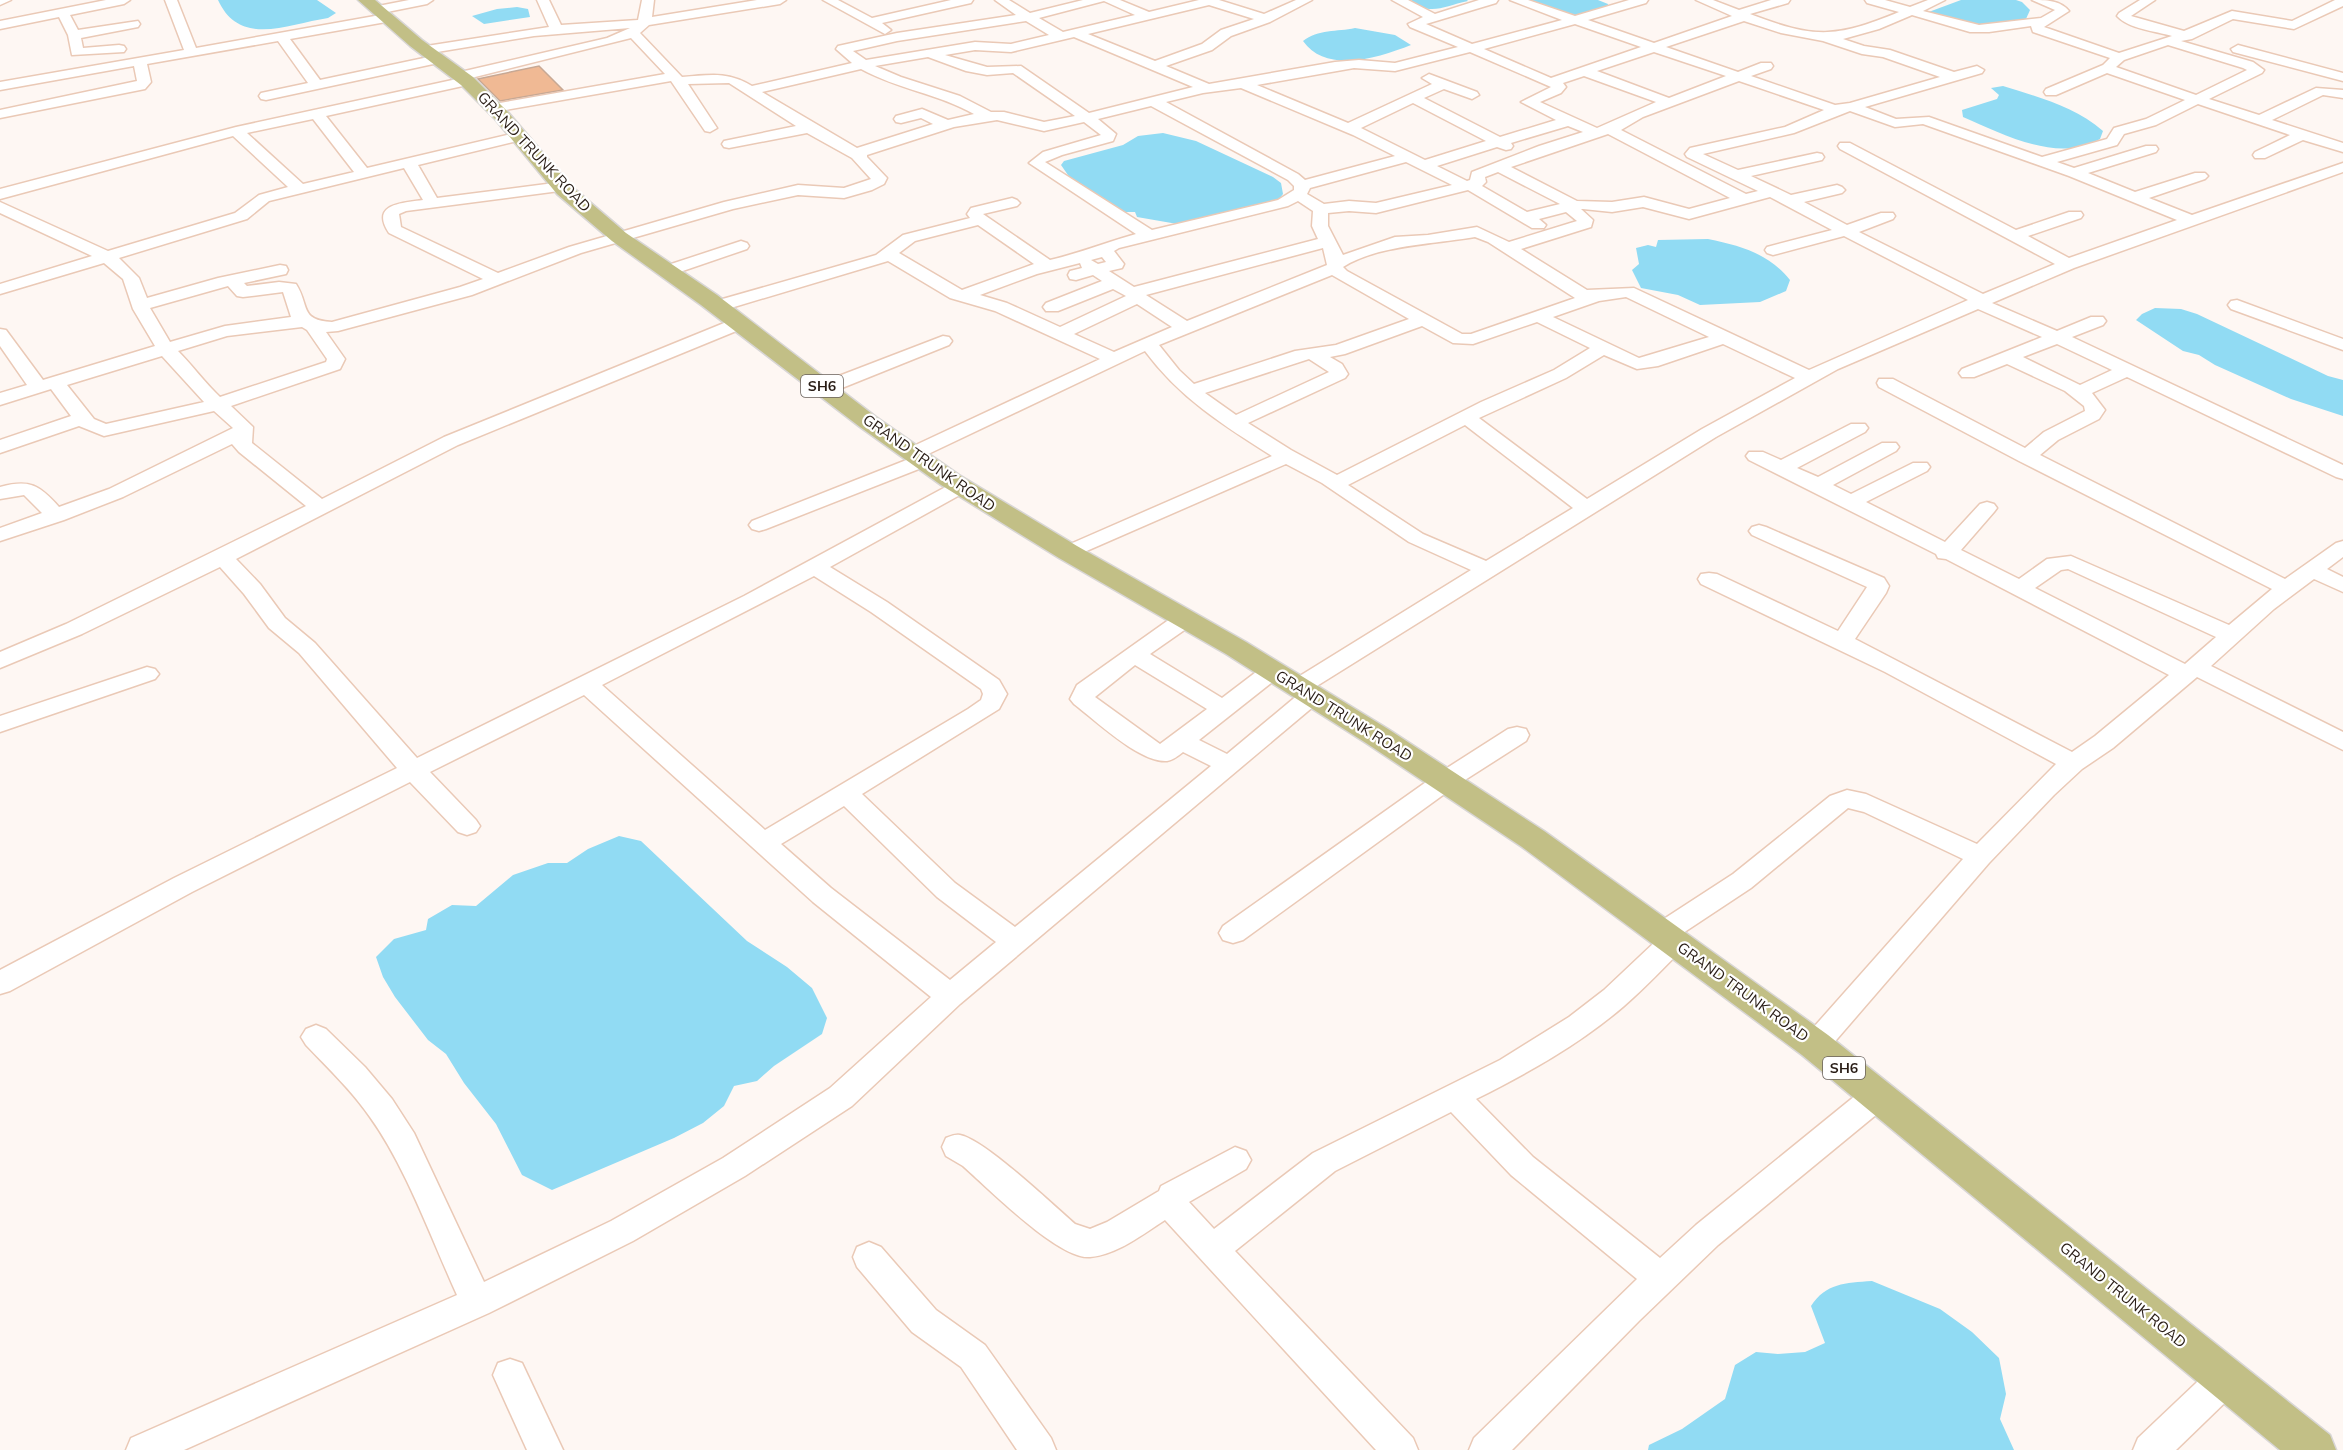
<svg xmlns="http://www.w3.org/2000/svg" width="2343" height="1450" viewBox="0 0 2343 1450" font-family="Mulish,sans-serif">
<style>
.water{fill:#91dbf3}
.building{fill:#f0b994;stroke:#c7a894;stroke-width:1.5}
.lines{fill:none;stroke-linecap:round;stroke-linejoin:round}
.minor-casing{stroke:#eac9b6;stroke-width:3}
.major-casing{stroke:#d8d6d5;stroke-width:3}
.minor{fill:#fff;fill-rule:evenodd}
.major{fill:#c2bf86;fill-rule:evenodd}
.labels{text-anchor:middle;stroke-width:4.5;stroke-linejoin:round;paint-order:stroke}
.shield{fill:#fff;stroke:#68605b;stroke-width:1.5}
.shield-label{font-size:14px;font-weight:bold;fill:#281c15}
.street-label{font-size:15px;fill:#281c15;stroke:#fff}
</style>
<rect width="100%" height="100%" fill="#fef7f3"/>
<g class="water">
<path d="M218,0H317L336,13L328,18C288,24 240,48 218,0Z"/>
<path d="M1412,0H1467L1468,1C1444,6 1434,15 1410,3Z"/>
<polygon points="1527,0 1598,0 1608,4 1607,9 1574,18"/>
<polygon points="1961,0 2016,0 2022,2 2030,10 2026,19 1981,27 1926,13"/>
<polygon points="517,7 528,9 530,17 484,24 472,16 497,9"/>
<path d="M1355,28L1395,35L1411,45C1380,57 1327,75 1303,41C1318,29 1337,32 1355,28Z"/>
<path d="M2003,86C2038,97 2074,106 2103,131L2100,139C2058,164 2003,134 1963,117L1962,110L1997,99L1999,95L1991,88Z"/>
<polygon points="1163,133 1196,141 1273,177 1281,183 1283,194 1277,202 1183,225 1137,217 1135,212 1121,212 1070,178 1061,165 1064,161 1123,145 1138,136"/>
<path d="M1708,239C1741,246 1768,253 1790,280L1786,291L1760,302L1700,305L1678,295L1641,288L1632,270L1639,264L1636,248L1648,245L1656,247L1658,240Z"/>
<polygon points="2155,308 2181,309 2197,314 2328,376 2343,380 2343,416 2291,399 2215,365 2199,355 2183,351 2136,320 2142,314"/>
<polygon points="619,836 641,841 747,941 787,967 812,988 827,1018 822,1034 774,1066 757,1081 734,1086 724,1106 703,1123 674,1138 552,1190 522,1175 496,1124 464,1083 446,1054 428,1040 395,997 383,977 376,957 394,939 426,930 428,919 452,905 476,906 513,875 548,863 567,863 588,849"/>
<path d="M1872,1281L1940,1309L1972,1332L1999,1358L2006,1394L2000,1419L2014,1450H1648L1649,1445L1682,1429L1725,1399L1735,1365L1756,1352L1778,1354L1805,1352L1825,1343L1811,1306C1826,1283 1845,1283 1872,1281Z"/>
</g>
<polygon class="building" points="539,66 563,90 500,101 478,79"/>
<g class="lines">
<defs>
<g id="minor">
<polygon points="0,0 11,0 0,5"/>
<polygon points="106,0 130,0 124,4 70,15 78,30 138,21 140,24 138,27 81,38 83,48 119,45 124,46 126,49 124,52 72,55 68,35 59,17 0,29 0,21"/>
<polygon points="165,0 177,0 196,48 386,14 390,15 392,18 386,22 290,39 320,80 438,55 445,59 438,63 266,100 261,99 259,96 261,93 308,83 278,41 147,64 151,82 145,89 0,118 0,110 137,81 134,66 0,90 0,82 184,50"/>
<polygon points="409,0 433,0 427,4 377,14 371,10 373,7"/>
<path d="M537,0H549L561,25L638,20L642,0H654L652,17L757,0H786L780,4L649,25L640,33L682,77C710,75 727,71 752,86L852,63L836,49L838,46L897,33L1016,15L995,0H1009L1030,13L1083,0H1120L1149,12L1199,0H1219L1264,14L1296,0H1312L1270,22L1231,36L1212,50L1166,66L1209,84L1335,62L1359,60L1395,63L1458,47L1410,27L1408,24L1423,17L1392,0H1408L1435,14L1479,0H1498L1496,3L1426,24L1472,44L1562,20L1510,0H1528L1575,16L1629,0H1648L1646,3L1588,20L1654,43L1732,16L1696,0H1713L1739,10L1771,0H1790L1788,3L1750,14C1815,39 1836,38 1899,12L1867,3L1865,0H1885L1910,7L1928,0H1945L1923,11L1979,25L2041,18L2055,10L2032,0C2046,0 2060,0 2069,11L2044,27L2119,53L2172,36C2155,31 2129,29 2117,16L2119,13L2140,0H2155L2131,16L2184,31L2232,11L2292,21L2335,0H2343V6L2294,29L2233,19L2192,39L2181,41L2253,62L2264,70L2262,73L2209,99L2259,115L2316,88L2343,90V98L2323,95L2272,120L2343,143V152L2303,140L2265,158H2255L2253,155L2255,152L2290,135L2198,104L2156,125L2124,134L2117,145L2057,162L2074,168L2146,146H2156L2158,149L2156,152L2088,173L2135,192L2195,173H2205L2208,176L2205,179L2149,198L2192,215L2343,163V172L2074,268L1992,303L2057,331L2091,317H2103L2106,321L2103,325L2072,337L2343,465V479L2336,477L2127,377L2092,393L2105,410L2099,419L2058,440L2040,455L2285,579L2336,543L2343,541V557L2327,569L2343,577V592L2314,579L2274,609L2211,666L2343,732V750L2197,677L2113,748L2082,769L2054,795L1989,863L1825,1053L1815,1057L1805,1053L1800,1045L1805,1037L1963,859L1864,812L1848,808L1751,888L1683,933L1688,941L1684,948C1664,967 1645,988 1624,1006C1580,1044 1528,1073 1476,1099L1533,1157L1660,1258L1696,1225L1866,1087L1877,1084L1888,1087L1892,1096L1888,1105L1718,1245L1639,1321L1512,1450H1469L1474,1438L1637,1279L1511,1175L1451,1112L1335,1171L1235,1251L1413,1438L1418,1450H1376L1165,1220C1143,1234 1117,1255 1090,1257C1059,1260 988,1188 963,1166L946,1156L942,1147L946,1138C951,1136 955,1134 960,1135C985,1140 1052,1204 1075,1224L1090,1229L1107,1222L1159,1191L1161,1186L1235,1147L1246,1151L1251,1160L1246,1169L1189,1202L1214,1229L1313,1153L1500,1060L1569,1017L1604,990L1656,941L1649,933L1653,926L1733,874L1830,796L1847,790L1866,794L1977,844L2056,764L1885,672L1701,584L1698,579L1701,574L1709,573L1717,574L1838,631L1867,587L1752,535L1749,531L1752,527L1759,525L1766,527L1884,578L1889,586L1886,593L1855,639L2072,752L2095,736L2169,675L1946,559L1938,558L1936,554L1749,460L1746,456L1749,452H1763L1781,460L1851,424H1865L1868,428L1865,432L1797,468L1818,477L1882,443H1896L1899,447L1896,451L1833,485L1851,494L1913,463H1927L1930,467L1927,471L1866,502L1945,542L1980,504L1987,502L1994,504L1997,508L1994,512L1961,550L2019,579L2047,559L2071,556L2229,625L2272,589L2019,461L1879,387L1877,383L1879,379H1893L2025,448L2044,432L2085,411L2084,406L2065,391L2007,364L1974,377H1962L1959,373L1962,369L2042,337L1978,309L1838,369L1716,437L1312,689L1320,691L1324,696L1320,701L960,1004L852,1106L745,1176L633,1241L489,1313L184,1450H126L131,1438L457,1295C431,1238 406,1167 370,1117C352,1091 328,1068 306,1045L301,1037L306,1029L316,1025L326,1029L365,1067L392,1099L414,1133L484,1282L611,1221L723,1158L830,1088L931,997L813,902L584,695L430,772L476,820L480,826L476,832L467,835L458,832L410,782L192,892L10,991L0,994V970L174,878L397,768L299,653L269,628L244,594L220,567L82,634L0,668V652L66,624L306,506L239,452L232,444L123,497L64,520L0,541V528L42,513L24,495L0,499V487C30,479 39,485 59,507L109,489L233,428L214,411L104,436L79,426L0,453V440L71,416L51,389L0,405V393L27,385L0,346V329L6,330L43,380L155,346L133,309L123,279L104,263L0,294V284L92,256L0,213V202L108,251L235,213L259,195L288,187L233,136L0,199V189L236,127L457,79L454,76L456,73L607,38L630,28L534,36L425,54L418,50L420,47L549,27ZM1104,1L1135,15L1063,32L1039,18ZM1209,5L1254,19L1221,30L1202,44L1155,61L1088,34ZM1912,15L1970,32H1989L2031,26L2033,32L2110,58L2103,65L2046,89L2044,92L2046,95H2056L2107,73L2185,100L2146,119L2114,128L2107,139L2042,157L1929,117L1896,119L1865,107L1982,73L1984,70L1977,66L1954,72L1890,50L1864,46L1843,39L1879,29ZM1026,21L1049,35L1011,44L975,42L866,60L853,51L897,41ZM1744,21L1781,33L1823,41L1862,54L1883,57L1940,77L1850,103L1835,105L1751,76L1771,69L1773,66L1771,63H1761L1738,72L1666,47ZM1575,24L1641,47L1551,78L1484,49ZM1074,37L1193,87L1089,113L1021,66L987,67L945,55L975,50L1011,52ZM631,38L665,74L494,104L487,108L494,112L671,81L705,131L710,132L717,128L688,84L729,83L796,126L724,141L722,144L724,147L729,148L807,133L852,158L871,179L844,188L798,185L724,202L569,247L498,273L401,227L399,214L406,211L567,190L570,187L562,182L437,198L418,165L525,139L527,136L525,133L520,132L367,168L326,116L472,84L474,81L471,78ZM2168,45L2243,68L2247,70L2196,95L2116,67L2124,60ZM1470,52L1551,87L1521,102L1556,120L1500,137L1424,98L1444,89L1472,99L1479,95L1477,92L1429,74L1422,78L1432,84L1348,123L1257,85L1354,68L1395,71ZM1654,52L1726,76L1669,98L1597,71ZM928,57L966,71L987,75L1013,73L1075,116L1044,122L1004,112H991L960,96L901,77L875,66ZM861,69C897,89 939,94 974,114L948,120L922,109L896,116L894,119L896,122L901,123L921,118L933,124L857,148L762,92ZM1584,76L1656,102L1597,128L1540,102L1561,93L1566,87L1563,83ZM1739,81L1824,110L1785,127L1690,148L1685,154L1687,157L1758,191L1746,194L1621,130L1643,117ZM1241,88L1353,135L1395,156L1305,180L1298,174L1166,102L1203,93ZM1413,103L1486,141L1425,160L1361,128ZM1151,106L1288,180L1294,186V190L1278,200L1152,230L1045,162L1062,155L1113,141L1116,134L1098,119ZM1850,111L1895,127L1923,124L2069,176L2177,220L2069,258L2028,236L2081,218L2083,215L2081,212H2069L2016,230L1850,143H1840L1838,146L1840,149L2055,264L1983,294L1859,232L1893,219L1895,216L1893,213H1881L1847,225L1804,202L1842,193L1845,190L1842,187L1837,185L1791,195L1751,176L1822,160L1824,157L1822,154L1817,153L1738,170L1703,154L1794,133ZM313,119L354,172L303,184L247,133ZM997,120L1044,131L1084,122L1101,135L1043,152L1029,163L1136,234C1107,242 1080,253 1050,260L983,214L1017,206L1020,203L1017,200L1012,198L971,208L967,214L970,218L903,235L876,255L866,258L712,302L709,306L712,310H724L888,261L950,298L995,311L1100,359L905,450L902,454L909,459L752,521L749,525L752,529L759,531L766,529L929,465L932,461L924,456L1145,351C1180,398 1223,425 1272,456L1061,548L1057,552L1061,556L1068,558L1075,556L1286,464L1322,483L1409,542L1471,570L1290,682L1286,687L1290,692L1299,694L1227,754L1199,740L1280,676L1284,671L1280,666L1272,664L1264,666L1222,698L1150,654L1193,624L1196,619L1193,614L1185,612L1177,614L1077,685L1070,699L1074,704C1095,720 1140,763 1167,761C1173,760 1178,756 1183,752L1211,766L1015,927L955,883L862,794L999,709L1007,694L999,680L887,602L830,567L967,491L970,487L967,483H953L744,596L417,758L315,643L285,618L260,584L236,559L458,445L746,327L749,323L746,319H734L444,437L322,499L252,443L253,427L231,406L340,369L345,359L326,332L338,331L472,295L581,253L733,209L798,195L844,198L872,190L884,184L887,178L867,157V155L954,127ZM1568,126L1583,132L1539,146L1472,172L1470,180L1467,181L1437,166L1497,147L1506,150L1511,149L1513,146L1511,143ZM1608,134L1730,198L1689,209L1644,197L1612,202L1577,201L1511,167ZM1406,162L1452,185L1376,203L1349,201L1324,204L1307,194L1310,188ZM404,168L423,200C401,203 370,204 389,233L483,279L460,287L332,322C299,320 310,306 296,284L279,282L247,286L244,283L286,274L288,270L286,266L280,265L218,278L147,298L139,278L119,258L247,219L269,201ZM1498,172L1560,204L1527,212L1482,186L1486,182L1485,177ZM1468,190L1532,228H1544L1546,225L1539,219L1566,212L1577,221L1509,242L1477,227L1428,235L1395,237L1343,255L1328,226V213L1349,211L1376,213ZM1770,197L1832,230L1767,247L1765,250L1767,253L1773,255L1844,236L1968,300L1809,370L1634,288L1587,290L1521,249L1591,227L1593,220L1581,209H1583L1612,212L1643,207L1689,219ZM1298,201L1313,211L1312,226L1318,239L1134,287L1109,271L1122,268L1124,264L1114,251L1119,248L1288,206ZM978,225L1034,264L962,290L899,253L915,241ZM1475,237L1488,242L1575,298L1471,334H1462L1347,271L1343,267C1377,245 1435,244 1475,237ZM1323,248L1327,265L1187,321L1146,295ZM1102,257L1106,262L1098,264L1091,260ZM1080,263L1082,268L1070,271L1068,275L1070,279L1076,280L1093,275L1102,281L1046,303L1043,307L1046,311H1058L1113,289L1126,296L1060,327L1007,303L980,295L1037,274ZM1332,275L1409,319L1336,345L1295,351L1194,384L1179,370L1159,345ZM228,286L237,296L243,297L283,292L291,317L225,326L170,342L150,308ZM1626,297L1709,337L1639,358L1553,317L1599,301ZM1137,304L1172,327L1114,352L1074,334ZM1537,322L1590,348L1554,370L1481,402L1337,475L1291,450L1248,423L1345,378L1348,374L1342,364L1330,357L1345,354L1422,326L1453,343L1473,344ZM302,327L307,330L327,359L326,362L220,397C205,383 193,366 178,351L227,336ZM1723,344L1795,378L1702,429L1587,499L1479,418L1566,378L1604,355L1637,369L1658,366ZM2057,344L2112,370L2080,385L2023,357ZM162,356L204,402L106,424L94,419L67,385ZM1309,359L1329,372L1236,415L1205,393ZM1465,425L1573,508L1486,561L1423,534L1348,485ZM2068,569L2216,637L2185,664L2035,588L2061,570ZM814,576L871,612L981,689L983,694L981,700L968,709L765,830L602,685ZM1135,665L1207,709L1160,744L1095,697ZM844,806L937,897L996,942L950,980L831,888L781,844Z"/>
<polygon points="823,0 838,0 872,18 951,0 973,0 971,3 882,23 891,30 885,34"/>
<polygon points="2238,45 2343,73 2343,81 2233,52 2231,49"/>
<polygon points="741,241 747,243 749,246 747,249 668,276 660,271 662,267"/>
<polygon points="2237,300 2343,339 2343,350 2231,309 2228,305 2231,301"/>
<polygon points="943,336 949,337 952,341 949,345 832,392 818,392 816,388 818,384"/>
<polygon points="147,667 155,669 159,674 155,679 0,732 0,716"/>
<polygon points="1517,727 1526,729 1529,735 1526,741 1454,787 1243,940 1233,943 1223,940 1219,933 1223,926 1436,775 1508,729"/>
<polygon points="869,1242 881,1247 936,1310 985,1345 1051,1438 1056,1450 1017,1450 961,1367 912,1332 857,1267 853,1257 857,1247"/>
<polygon points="510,1359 522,1363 563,1450 527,1450 493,1375 498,1363"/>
<polygon points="2226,1362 2238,1366 2243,1378 2238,1390 2176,1450 2133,1450 2138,1438 2214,1366"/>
</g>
<polygon id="major" points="358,0 375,0 422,40 473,77 507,111 571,186 626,233 717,295 876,417 959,475 1077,546 1246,642 1388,729 1544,831 1828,1035 2330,1435 2336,1450 2280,1450 1802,1055 1522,847 1366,743 1226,654 1059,558 941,485 860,427 701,305 612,241 557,194 495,119 461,85 410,46"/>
</defs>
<use href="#minor" class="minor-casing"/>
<use href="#major" class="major-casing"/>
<use href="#minor" class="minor"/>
<use href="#major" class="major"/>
</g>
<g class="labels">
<g class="shield">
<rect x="801" y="375" width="42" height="22" rx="4.5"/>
<rect x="1823" y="1057" width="42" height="22" rx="4.5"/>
</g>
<g class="shield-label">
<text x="822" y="391">SH6</text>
<text x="1844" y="1073">SH6</text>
</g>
<g class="street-label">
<text transform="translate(534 152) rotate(47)" y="5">GRAND TRUNK ROAD</text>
<text transform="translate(929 463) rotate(35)" y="5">GRAND TRUNK ROAD</text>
<text transform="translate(1344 716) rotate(32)" y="5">GRAND TRUNK ROAD</text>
<text transform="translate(1743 992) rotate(36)" y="5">GRAND TRUNK ROAD</text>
<text transform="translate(2123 1295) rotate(39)" y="5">GRAND TRUNK ROAD</text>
</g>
</g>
</svg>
